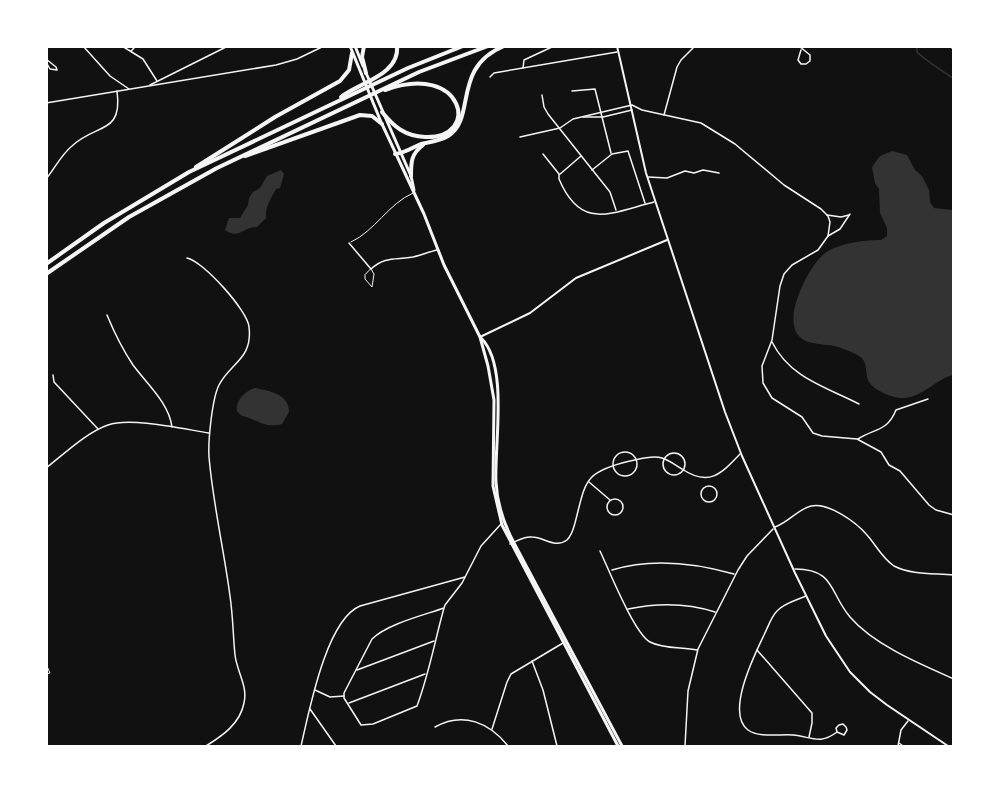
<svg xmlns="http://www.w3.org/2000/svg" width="1000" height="793" viewBox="0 0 1000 793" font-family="'Roboto Serif',serif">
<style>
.water{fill:#333}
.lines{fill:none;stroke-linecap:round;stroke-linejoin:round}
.stream{stroke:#333;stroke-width:1.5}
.service{stroke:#f5f5f5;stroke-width:1}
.minor{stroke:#f5f5f5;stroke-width:1.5}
.tertiary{stroke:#f5f5f5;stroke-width:1.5}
.secondary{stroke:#f5f5f5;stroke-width:2}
.primary{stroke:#f5f5f5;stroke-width:3}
.trunk{stroke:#f5f5f5;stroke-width:3}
.motorway{stroke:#f5f5f5;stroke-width:4}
</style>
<rect width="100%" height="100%" fill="#111"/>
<g class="water">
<path d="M892,151L907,155L915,170L922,176L929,190L930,202L934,208L953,210V375C936,379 923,397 904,398C894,399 872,390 868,380C865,372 868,361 859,356C853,352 844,349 838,347C825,343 808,346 799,336C782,319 808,267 824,254C838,243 864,240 881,240L887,236V228L880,213L879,189L875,183L872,167L880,156Z"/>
<path d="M281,170L284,174L280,188L276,189C271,198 265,207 266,218L257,227C242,227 240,240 225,230L229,218H240L248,205L249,198L253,192L260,188L267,176Z"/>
<path d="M255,388C270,391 289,394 289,412L282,424C268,428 262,423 249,418C243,416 241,416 237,411C235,401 245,391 255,388Z"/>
</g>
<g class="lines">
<path class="stream" d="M917,46V52C927,62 942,70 954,79"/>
<g class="service">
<path d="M351,242C375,231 388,204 413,193"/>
<polygon points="371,269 374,274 372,287 365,279 365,275"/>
<polyline points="46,664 50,673 46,674"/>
</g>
<g class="minor">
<polyline points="83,46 110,76 129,89"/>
<polyline points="122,46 143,59 157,81"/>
<polyline points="799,46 810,55 810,61 806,64 801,64 798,60 801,50"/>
<polyline points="950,46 954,50"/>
<polyline points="131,51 136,46"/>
<polyline points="46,59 56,67 57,70 50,69 46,62"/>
<polyline points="523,68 524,60 554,46"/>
<polyline points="490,77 494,73 617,52"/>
<polyline points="150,85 228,46"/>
<polyline points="572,91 595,89 611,153"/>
<polyline points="542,95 544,107 548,114 610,192 616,210"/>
<polyline points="664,115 677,67 681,60 695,46"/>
<polyline points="583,117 603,117 632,110"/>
<polyline points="520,137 560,128 573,119 632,105 642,110 701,123 735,144 784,185 821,209 828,216 830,222 828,236"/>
<polyline points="543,154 559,174"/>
<path d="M581,156L559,175V179C581,231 610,213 654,202"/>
<polyline points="592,170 612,154 628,151 645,203"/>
<polyline points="648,177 667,178 685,171 694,173 703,170 719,173"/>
<path d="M46,179C55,168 61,155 72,146C96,123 123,135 117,91"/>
<polyline points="850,214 840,229 828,236 818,250 792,265 784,274 780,286 772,340 762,366 763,383 772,398 802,417 813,433 822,436 857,439 881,452 889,465 900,471 929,505 936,510 954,515"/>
<polyline points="827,215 841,217 849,215"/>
<path d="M349,243L371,269C385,256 396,260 413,257C421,255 429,252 437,250"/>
<path d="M187,258C203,261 248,311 249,327C253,359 230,363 219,385C212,399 208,441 209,457C213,504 224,550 230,596C233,616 233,635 235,655C237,672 248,686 244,703C240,724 222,736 206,746"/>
<path d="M107,315C114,332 123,350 133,365C147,384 169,403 172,427"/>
<path d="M772,342C790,378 826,387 859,404"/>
<polyline points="53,375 54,382 98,429"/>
<path d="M858,439C875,428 887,432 896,410L928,399"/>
<circle cx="625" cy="464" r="12"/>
<circle cx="674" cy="464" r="11"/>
<path d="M46,468C64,454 87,432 108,425C131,417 183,429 209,433"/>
<polyline points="589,482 610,500"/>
<circle cx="709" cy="494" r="8"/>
<circle cx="615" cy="507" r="8"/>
<path d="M775,527C789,522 798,509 811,506C828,502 856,522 867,535C876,545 882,558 894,566C911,575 934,573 954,575"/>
<path d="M510,544C518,541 523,536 532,537C544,537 555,549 567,540C572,535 573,530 575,523C586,481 583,472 630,461C640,459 652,455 662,458C669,460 675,465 682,469C709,487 721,474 740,454"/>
<path d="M600,551C609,570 634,633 650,642C663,649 683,647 697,650"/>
<path d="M795,569C835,569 829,592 850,617C874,645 920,664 954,679"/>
<path d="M612,570C651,558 695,563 734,574"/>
<path d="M806,596C797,600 784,603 777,611C771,617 768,627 764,635C755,654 725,713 748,730C759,738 780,734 793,735C812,737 820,745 837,732L836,728L839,725L843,724L846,727L847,730L844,735L837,732"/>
<path d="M444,608C424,615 387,624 372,639L344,693V698L361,725L373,724L417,706C429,674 435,640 444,608L445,605L462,583L481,546L501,524"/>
<path d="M628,609C657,603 687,603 715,612"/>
<polyline points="757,650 812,713 812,723 809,737"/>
<polyline points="532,661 543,690 557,746"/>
<polyline points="357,670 434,641"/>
<polyline points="315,690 330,697 344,696"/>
<polyline points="349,703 425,674"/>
<polyline points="310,709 336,746"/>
<path d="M435,727C463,711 490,723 508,746"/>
<polyline points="492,729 507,682 511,674 563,643"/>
<polyline points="899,743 903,746"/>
<path d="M301,746C309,712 326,620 360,606L465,577"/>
<polyline points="898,746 901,730 908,721"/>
</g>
<g class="tertiary">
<polyline points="46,103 276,65 297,59 324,46"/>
<polyline points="685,746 688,691 698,649 738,570 747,556 773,529"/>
</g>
<g class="secondary">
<polyline points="617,46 646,173 725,412 742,456 795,573 826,636 850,672 870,692 887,705 948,746"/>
<polyline points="480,337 530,313 576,278 667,240"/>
</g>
<g class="primary">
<polyline points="350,46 381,122"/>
<polyline points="355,46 363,66"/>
</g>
<g class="trunk">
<polyline points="366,73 411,176 414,190"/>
<polyline points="382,124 424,214 444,265 480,337 488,366 494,400 493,486 502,525 618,746"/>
<path d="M481,338C509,365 494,446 496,482C497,504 504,524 514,543L622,746"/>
</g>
<g class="motorway">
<polyline points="364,46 362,57 366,73"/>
<path d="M341,97C358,83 400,75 397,46"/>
<path d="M382,112C394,127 405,136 425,137C482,139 464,61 385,90"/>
<path d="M395,154C405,153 413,147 421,144C430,142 440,141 448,136C477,118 451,68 504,46"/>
<polyline points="245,156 360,115 372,116 382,124"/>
<polyline points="196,167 275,117 340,81 349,70 352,53"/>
<path d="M411,176C411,162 411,154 423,145"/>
<polyline points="46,264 104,223 189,172 408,68 463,46"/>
<polyline points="46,274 129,217 217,168 419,72 488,46"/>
</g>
</g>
<rect width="1000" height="793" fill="none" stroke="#ffffff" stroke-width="96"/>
</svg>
